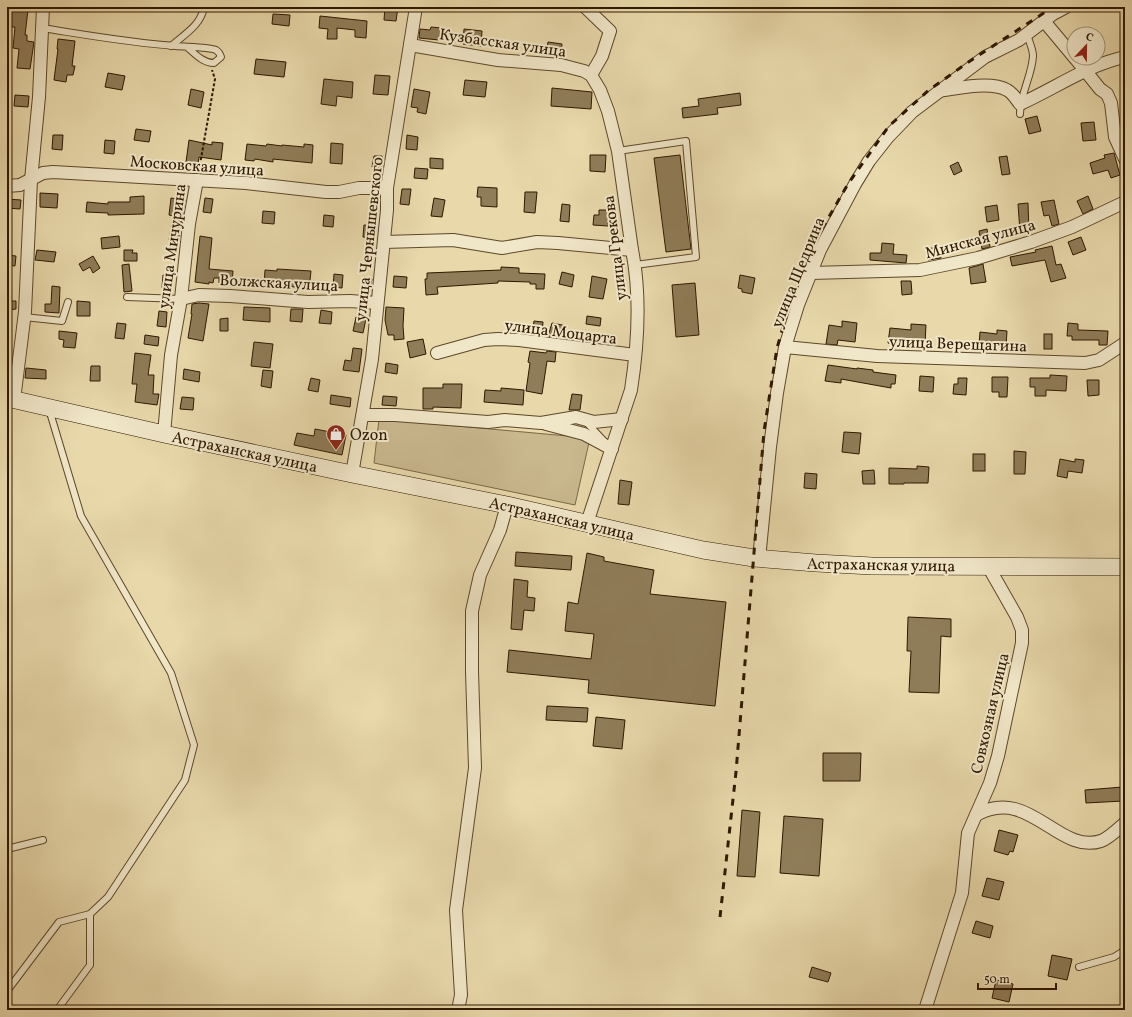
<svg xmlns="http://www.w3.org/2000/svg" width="1132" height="1017" viewBox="0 0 1132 1017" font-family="Vollkorn,serif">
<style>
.green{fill:#c9b78d;stroke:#7c6846}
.building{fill:#8f7c58;stroke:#2f1800}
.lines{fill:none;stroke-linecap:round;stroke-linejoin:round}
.service-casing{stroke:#5d482a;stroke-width:8}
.minor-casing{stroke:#5d482a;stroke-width:14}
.secondary-casing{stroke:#2f1800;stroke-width:18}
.path{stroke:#2f1800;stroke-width:2;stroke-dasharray:3 2;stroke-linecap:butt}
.service{stroke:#f0e6c8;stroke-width:6}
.minor{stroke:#f0e6c8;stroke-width:12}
.secondary{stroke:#f0e6c8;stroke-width:17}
.rail{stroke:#2f1800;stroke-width:3;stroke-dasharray:7 7;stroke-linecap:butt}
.labels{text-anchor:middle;stroke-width:4;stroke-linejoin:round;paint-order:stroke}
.street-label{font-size:16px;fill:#2f1800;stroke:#f0e6c8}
.poi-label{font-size:16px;fill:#2f1800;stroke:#f0e6c8;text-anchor:start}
</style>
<rect width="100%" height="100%" fill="#e8d8aa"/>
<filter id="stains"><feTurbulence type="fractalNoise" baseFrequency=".005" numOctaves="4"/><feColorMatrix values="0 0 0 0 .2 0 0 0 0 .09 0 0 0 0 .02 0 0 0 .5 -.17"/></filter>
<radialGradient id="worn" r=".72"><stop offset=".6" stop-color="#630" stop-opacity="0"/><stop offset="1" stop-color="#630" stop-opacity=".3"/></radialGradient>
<polygon class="green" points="379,419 590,438 575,505 374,463"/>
<g class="building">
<polygon points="385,7 398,7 396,21 384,20"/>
<polygon points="12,8 28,10 25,35 27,35 27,41 34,42 30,69 17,68 19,49 13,48 15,27 10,27"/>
<polygon points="273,14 290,15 289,26 272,24"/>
<polygon points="320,16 367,21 366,38 355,37 355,30 337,28 337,39 327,39 328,29 319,28"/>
<polygon points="431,27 441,28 439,40 419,38 420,29 430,30"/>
<polygon points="464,29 482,31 481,46 463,44"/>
<polygon points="58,39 75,41 72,66 75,66 73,75 67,75 66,82 54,80 58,49 57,49"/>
<polygon points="548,42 562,44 561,54 546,53"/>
<polygon points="256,59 286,62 284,77 254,74"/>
<polygon points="108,73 125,76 122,90 105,87"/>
<polygon points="375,75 390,76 388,95 373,94"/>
<polygon points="324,79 353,82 352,98 337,96 336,106 321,104"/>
<polygon points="465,80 487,82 485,97 463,95"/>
<polygon points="552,88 592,92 591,109 551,106"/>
<polygon points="191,89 204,92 201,108 188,105"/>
<polygon points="414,89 430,92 426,114 417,112 418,108 411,107"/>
<polygon points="740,93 741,105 717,108 718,114 683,118 682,108 699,106 698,99"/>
<polygon points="15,95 29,96 28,107 14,106"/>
<polygon points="1037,116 1041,131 1029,134 1025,119"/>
<polygon points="1094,122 1096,140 1083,141 1081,123"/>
<polygon points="136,129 151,131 149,142 134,140"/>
<polygon points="53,135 63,135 62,150 52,149"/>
<polygon points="407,135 418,137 417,150 406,149"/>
<polygon points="105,140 115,141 114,154 104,153"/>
<polygon points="189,140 212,145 212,142 223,143 221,160 199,157 198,164 186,162"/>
<polygon points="331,143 343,144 342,164 330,163"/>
<polygon points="247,144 266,146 267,144 282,146 282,145 304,147 304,144 313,145 312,163 273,159 273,162 255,159 254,161 245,160"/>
<polygon points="1114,153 1120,175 1111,178 1108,170 1093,174 1090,163 1105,158 1104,155"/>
<polygon points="590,155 606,155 605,172 590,171"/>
<polygon points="680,155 691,249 666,252 654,158"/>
<polygon points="374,156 382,156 381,168 372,167"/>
<polygon points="1007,156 1010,174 1002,175 999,157"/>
<polygon points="430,158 443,159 443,169 430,168"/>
<polygon points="958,162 962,171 954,175 950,166"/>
<polygon points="415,168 428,169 427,179 414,178"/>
<polygon points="478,187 497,188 497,207 481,206 481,197 477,197"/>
<polygon points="402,189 411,189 409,205 400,204"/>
<polygon points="525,192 537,192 535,213 524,212"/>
<polygon points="40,193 58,194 57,208 40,207"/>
<polygon points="144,196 144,214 108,215 108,213 86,212 87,202 108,204 108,202 130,202 130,197"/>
<polygon points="1088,196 1093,209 1083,214 1077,201"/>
<polygon points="171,198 185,200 178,242 169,240 173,216 169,215"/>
<polygon points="205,198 213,199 211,213 203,212"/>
<polygon points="434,198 445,200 442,217 431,216"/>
<polygon points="7,199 21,200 20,209 7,208"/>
<polygon points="1054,200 1059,224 1052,226 1049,215 1044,216 1041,202"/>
<polygon points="1028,203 1029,232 1020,232 1018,204"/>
<polygon points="562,204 570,205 569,222 560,221"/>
<polygon points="997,205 999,220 987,222 985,207"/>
<polygon points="599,210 609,210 608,226 593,225 594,215 599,215"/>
<polygon points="263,211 275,212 274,224 262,223"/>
<polygon points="324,215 334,216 333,227 323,226"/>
<polygon points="364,225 376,226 375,239 363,237"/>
<polygon points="987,229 990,247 982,249 979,231"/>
<polygon points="119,236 120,247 102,249 101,238"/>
<polygon points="200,236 212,238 209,269 233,271 232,284 219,283 219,278 214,278 213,283 209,282 209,284 195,282"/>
<polygon points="1081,237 1086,250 1073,255 1068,242"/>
<polygon points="882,243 894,244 893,254 907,255 906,263 870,260 870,253 881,253"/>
<polygon points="1052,246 1056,265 1061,264 1066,278 1051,282 1045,260 1012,266 1010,257 1036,252 1035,250"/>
<polygon points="939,247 941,258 928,260 926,249"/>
<polygon points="37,250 56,252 54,262 35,260"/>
<polygon points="124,250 133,250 132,253 137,253 137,261 124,261"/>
<polygon points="7,255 16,256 15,266 7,265"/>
<polygon points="93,256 100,268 93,273 90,267 83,271 79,264"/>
<polygon points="129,264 132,291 124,292 122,265"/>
<polygon points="983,264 986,282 971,284 969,268"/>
<polygon points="501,267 519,268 519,273 545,274 544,289 536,289 536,284 530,284 530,282 498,281 498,283 437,287 438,294 426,295 425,279 427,279 427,273 501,270"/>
<polygon points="277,269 311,271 309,290 296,289 296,287 264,285 265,270 277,271"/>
<polygon points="562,272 574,275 572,287 559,284"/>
<polygon points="334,274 343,275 342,288 333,287"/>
<polygon points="163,275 172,276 170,289 162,288"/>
<polygon points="740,275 755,278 752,294 742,292 742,289 738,288"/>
<polygon points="394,276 407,277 406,288 393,287"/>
<polygon points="592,276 607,279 603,299 589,297"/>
<polygon points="364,277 372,279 369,295 361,294"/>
<polygon points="901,281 911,281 912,294 902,295"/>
<polygon points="695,283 699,335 676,337 672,285"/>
<polygon points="52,286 60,287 59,313 45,312 45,304 51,304"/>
<polygon points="7,301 16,301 16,309 7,310"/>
<polygon points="77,301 90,302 90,316 77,316"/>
<polygon points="199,303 209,304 203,341 188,338 192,314 191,314 192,304"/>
<polygon points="244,307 270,308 270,322 243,320"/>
<polygon points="386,307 404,308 403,326 404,339 394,340 394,335 388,335 385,320"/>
<polygon points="291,309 303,309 302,322 290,321"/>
<polygon points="321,310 332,312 331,324 319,323"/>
<polygon points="159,311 167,312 166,327 157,326"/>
<polygon points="587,316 601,318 600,326 586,324"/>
<polygon points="356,317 366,319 363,333 353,331"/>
<polygon points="228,318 228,331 220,331 220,319"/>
<polygon points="534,321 543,322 542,335 532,334"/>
<polygon points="842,321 857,323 855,342 838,340 837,345 826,344 829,325 842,327"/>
<polygon points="117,323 126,324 124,339 115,338"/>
<polygon points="552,323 567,326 565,338 548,336"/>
<polygon points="1068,323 1078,324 1078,330 1108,331 1107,345 1099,345 1099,340 1072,340 1072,336 1067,336"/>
<polygon points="911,324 926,325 925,343 900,342 900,345 888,343 890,328 911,330"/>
<polygon points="997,330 1007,331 1006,347 979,345 980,332 997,334"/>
<polygon points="59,331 77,333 75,348 63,347 64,340 59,339"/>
<rect x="1044" y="334" width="8" height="15"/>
<polygon points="145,335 159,337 158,346 144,344"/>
<polygon points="423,339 426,354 410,358 407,342"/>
<polygon points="254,342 273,344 270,368 251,366"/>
<polygon points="353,348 362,349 359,372 343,370 345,360 351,361"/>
<polygon points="530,351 546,353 547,351 556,352 555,362 547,361 542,394 526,391 530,363 528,362"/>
<polygon points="135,353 151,355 148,375 154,375 153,394 159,394 157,405 135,402 137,384 132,384"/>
<polygon points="386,363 398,365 397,374 385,372"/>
<polygon points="828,365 857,369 857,368 873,370 873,372 896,375 895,384 891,384 891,388 841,379 841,383 825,381"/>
<polygon points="91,366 100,366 100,381 90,381"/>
<polygon points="26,368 46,370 46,379 25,378"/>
<polygon points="184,369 200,372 199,382 183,379"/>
<polygon points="263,370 273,371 271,388 261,386"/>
<polygon points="1050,375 1067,376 1066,391 1046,390 1046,396 1035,396 1035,387 1030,387 1030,378 1050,378"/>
<polygon points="920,376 934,377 933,392 919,391"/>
<polygon points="992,377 1008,377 1007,397 999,397 999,392 992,392"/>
<polygon points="311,378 320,380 318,392 308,390"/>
<polygon points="958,378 967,378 966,395 953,394 954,384 958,384"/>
<polygon points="1087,380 1099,380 1099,395 1088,396"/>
<polygon points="443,384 462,384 461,408 433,407 433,409 423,409 423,388 443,388"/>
<polygon points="501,388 524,390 523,405 484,402 485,390 501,391"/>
<polygon points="572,394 582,395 580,410 569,410"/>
<polygon points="331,395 351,398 350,407 330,404"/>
<polygon points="383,396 397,397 396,406 382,405"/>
<polygon points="182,397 194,398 193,410 180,409"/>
<polygon points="315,429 346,435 342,455 294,445 297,433 314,436"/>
<polygon points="844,432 861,433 859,454 842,452"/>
<polygon points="1014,451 1026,452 1025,474 1014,474"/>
<rect x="973" y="454" width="12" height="17"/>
<polygon points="1060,459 1075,462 1075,459 1084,460 1082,473 1068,471 1067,478 1057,476"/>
<polygon points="917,466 929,467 928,483 904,483 904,484 889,484 889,468 917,469"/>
<polygon points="874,470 875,484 863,484 862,471"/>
<polygon points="805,473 817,474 816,489 804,488"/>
<polygon points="620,480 632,482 629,505 618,504"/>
<polygon points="516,552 572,556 571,570 515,566"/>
<polygon points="587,553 604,557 604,561 654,570 650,594 726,602 715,706 588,693 589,680 507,672 509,650 591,659 594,634 565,631 568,602 578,604"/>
<polygon points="514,579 528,581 527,597 535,598 534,611 524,610 522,630 511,629"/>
<polygon points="908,617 951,619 951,637 941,636 939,693 909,692 911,651 907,651"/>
<polygon points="547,706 588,708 587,722 546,720"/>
<polygon points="596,717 625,720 622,749 593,746"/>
<polygon points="823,753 861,753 860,781 823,781"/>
<polygon points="1123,787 1123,801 1086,803 1085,790"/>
<polygon points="742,810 760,812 755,877 737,876"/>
<polygon points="784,816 823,819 819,876 780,873"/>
<polygon points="999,830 1018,835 1013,852 1010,851 1008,855 994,851"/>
<polygon points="987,878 1004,882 999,900 982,896"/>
<polygon points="976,921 993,926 990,938 972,933"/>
<polygon points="1052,955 1072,959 1067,980 1048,976"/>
<polygon points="812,967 831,973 828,982 809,977"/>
<polygon points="996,980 1013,984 1009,1002 992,998"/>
</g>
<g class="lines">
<defs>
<g id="service">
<polyline points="129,7 138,8 149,7"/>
<path d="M42,28C87,35 131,43 176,46C185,47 209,47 216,50C219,52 220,54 221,57L214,63C203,63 195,54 187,47"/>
<path d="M171,46C185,34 201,25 204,7"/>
<path d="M1020,114C1020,94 1032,76 1033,56C1033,49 1029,41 1027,35"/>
<polyline points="618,151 686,141 696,257 635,265"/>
<polyline points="127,297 181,299"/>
<polyline points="24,317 62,321 68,302"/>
<polyline points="49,409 81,516 171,673 194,745 185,780 108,897 90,914 90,965 57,1010"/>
<polyline points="587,423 604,441"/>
<polyline points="7,849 43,840"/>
<polyline points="1079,967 1114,957 1125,950"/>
<polyline points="7,991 59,922 90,914"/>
</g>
<g id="minor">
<polyline points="585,7 610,31 602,56 591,75"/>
<polyline points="1044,21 1074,57"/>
<path d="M410,45L498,60L561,65L584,71L591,75L600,90L608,111L618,151L632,250C641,295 638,345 631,390L587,523"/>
<polyline points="1075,58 1100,89 1107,94 1111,103 1115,137 1125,159"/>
<path d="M939,91C957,88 991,81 1007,90C1013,93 1016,99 1020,104C1054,89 1087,65 1125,57"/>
<polyline points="7,186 20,185 43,173 53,172 246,183 326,192 339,192 359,188 387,188"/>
<polyline points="384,242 453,240 502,248 537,242 558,243 632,250"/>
<polyline points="811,273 920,270 978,258 1031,242 1072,227 1125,202"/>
<polyline points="181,299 199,295 230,296 308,302 350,301 377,303"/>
<polyline points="785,347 877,356 1085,363 1099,360 1125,343"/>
<polyline points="437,353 484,340 498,339 519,340 635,355"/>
<polyline points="14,400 25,312 31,180 39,97 43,7"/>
<polyline points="363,415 395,415 488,422 505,420 541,423 576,417 594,422 622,419"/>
<polyline points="546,424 584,434 612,449"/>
<polyline points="164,434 171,355 181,299 189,224 197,180"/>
<polyline points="352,474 372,359 387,210 387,188 416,7"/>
<polyline points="759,559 770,447 777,393 785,347 798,305 820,250 855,184 869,161 888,137 912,112 985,57 1019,40 1053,14 1066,7"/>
<path d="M976,815C1029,785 1058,855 1101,841C1109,838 1118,829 1125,823"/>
<polyline points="458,1010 461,995 456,910 475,768 472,671 472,611 480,575 500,530 507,505"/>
<polyline points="925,1010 962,893 968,833 990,783 998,756 1022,643 1022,630 1017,617 988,566"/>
</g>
<polyline id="secondary" points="7,398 164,434 352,474 507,505 703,550 754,558 816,563 872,566 1125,567"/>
</defs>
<use href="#service" class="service-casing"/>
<use href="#minor" class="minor-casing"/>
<use href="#secondary" class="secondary-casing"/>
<polyline class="path" points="199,170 215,79 212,70"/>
<use href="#service" class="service"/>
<use href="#minor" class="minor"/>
<use href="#secondary" class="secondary"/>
<polyline class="rail" points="720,917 736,772 764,431 777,348 790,303 815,241 848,184 889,126 929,90 970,61 1053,7"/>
</g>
<defs>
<symbol id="shop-pin" viewBox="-11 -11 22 30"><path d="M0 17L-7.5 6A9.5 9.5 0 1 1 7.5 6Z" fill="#8f2418" stroke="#f0e6c8"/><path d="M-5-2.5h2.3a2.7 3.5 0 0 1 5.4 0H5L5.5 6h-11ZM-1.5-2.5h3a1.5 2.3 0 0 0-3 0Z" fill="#fff"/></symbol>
</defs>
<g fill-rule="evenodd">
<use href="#shop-pin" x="325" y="423" width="22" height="30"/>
</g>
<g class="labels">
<g class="street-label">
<text transform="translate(503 42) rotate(8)" y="6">Кузбасская улица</text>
<text transform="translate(197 165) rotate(4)" y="6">Московская улица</text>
<text transform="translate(980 238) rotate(-15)" y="6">Минская улица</text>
<text transform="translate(368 239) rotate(-84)" y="6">улица Чернышевского</text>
<text transform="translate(171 246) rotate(-82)" y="6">улица Мичурина</text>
<text transform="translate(614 248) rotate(-97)" y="6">улица Грекова</text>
<text transform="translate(797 272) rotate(-68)" y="6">улица Щедрина</text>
<text transform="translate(279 282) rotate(3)" y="6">Волжская улица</text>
<text transform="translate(561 331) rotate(7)" y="6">улица Моцарта</text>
<text transform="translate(958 343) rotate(2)" y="6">улица Верещагина</text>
<text transform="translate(245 451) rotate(12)" y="6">Астраханская улица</text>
<text transform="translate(562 518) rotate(13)" y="6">Астраханская улица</text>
<text transform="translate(881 564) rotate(1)" y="6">Астраханская улица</text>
<text transform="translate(989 713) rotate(-77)" y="6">Совхозная улица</text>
</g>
<g class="poi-label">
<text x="350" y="440">Ozon</text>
</g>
</g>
<rect width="1132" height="1017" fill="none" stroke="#e8d8aa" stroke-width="24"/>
<rect x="8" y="8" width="1116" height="1001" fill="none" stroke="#2f1800" stroke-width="2"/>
<rect x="12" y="12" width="1108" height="993" fill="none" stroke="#2f1800"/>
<g transform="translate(1086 46) rotate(22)"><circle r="19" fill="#f0e6c8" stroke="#a39478"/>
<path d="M0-3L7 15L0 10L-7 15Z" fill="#8f2418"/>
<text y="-6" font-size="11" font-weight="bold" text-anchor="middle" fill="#2f1800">С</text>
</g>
<path d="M978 983v6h78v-6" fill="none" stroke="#2f1800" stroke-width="2"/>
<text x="984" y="983" font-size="12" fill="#2f1800" stroke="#f0e6c8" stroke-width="3" paint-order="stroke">50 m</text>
<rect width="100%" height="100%" filter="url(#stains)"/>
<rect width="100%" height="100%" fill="url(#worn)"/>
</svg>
